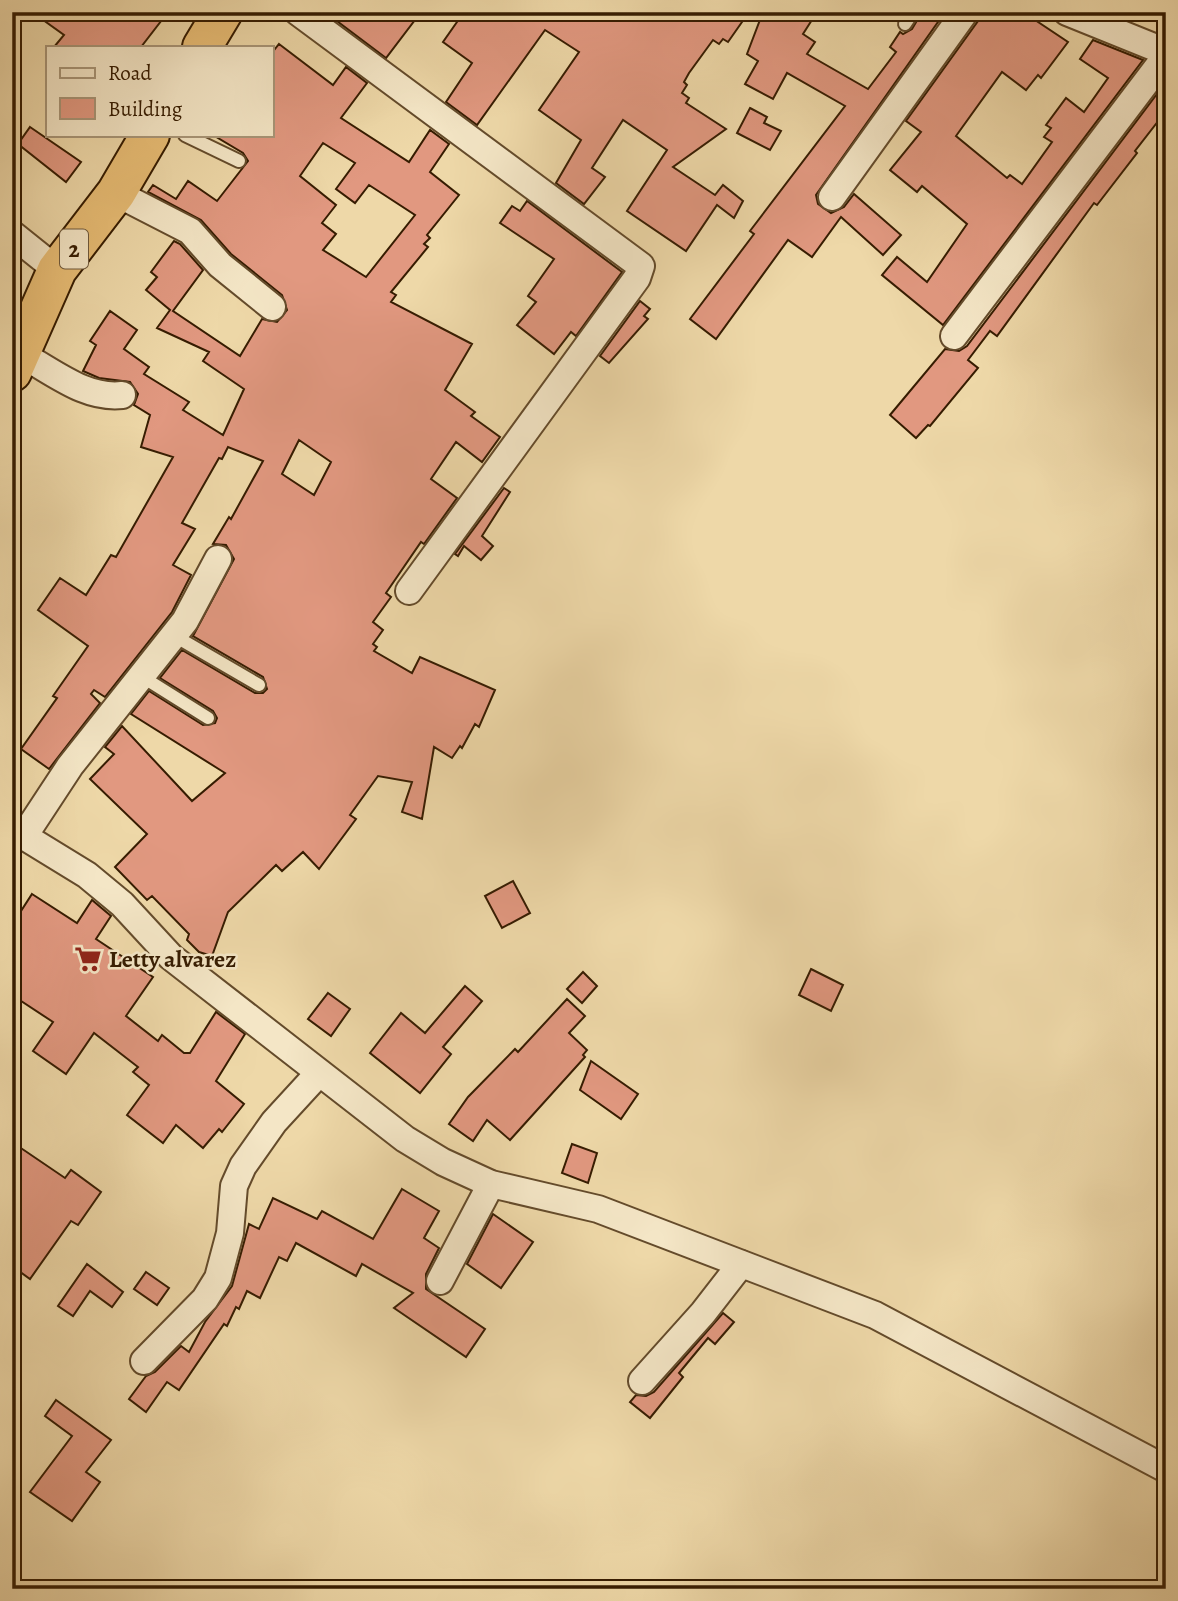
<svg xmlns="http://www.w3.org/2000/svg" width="1178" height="1601" viewBox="0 0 1178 1601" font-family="Alegreya,serif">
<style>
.building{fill:#e19880;stroke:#361c01;stroke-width:2;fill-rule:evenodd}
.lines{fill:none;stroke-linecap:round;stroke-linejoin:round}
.lane-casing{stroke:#644b2b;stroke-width:16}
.street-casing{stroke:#644b2b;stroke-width:30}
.highway-casing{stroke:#361c01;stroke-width:42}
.lane{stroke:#f4e6c6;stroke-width:12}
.street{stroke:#f4e6c6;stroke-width:26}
.highway{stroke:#e7bc74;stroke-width:38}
.labels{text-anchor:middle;stroke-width:5;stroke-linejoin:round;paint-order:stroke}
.shield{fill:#f4e6c6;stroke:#6f593c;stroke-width:2}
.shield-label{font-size:23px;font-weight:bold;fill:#361c01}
.poi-label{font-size:24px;font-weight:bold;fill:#361c01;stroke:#f4e6c6;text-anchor:start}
</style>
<rect width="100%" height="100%" fill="#eed8a8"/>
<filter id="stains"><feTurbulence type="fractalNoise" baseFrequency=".00286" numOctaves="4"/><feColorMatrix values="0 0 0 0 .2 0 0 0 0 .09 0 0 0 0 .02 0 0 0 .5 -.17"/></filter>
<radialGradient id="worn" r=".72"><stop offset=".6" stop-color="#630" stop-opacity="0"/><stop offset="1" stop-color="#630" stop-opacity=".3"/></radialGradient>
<g class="building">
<polygon points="32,12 168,12 141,47 54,47 64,35"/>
<polygon points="325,12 421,12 386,58"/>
<polygon points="464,12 749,12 728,42 723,39 719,44 713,40 689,73 684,82 687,85 682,93 689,98 686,103 726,129 673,167 715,195 723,185 743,201 734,218 717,205 686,251 627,211 667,150 623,120 592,168 605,177 584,204 556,183 581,140 539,110 579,52 545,30 477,125 446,102 472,63 443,42"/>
<polygon points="763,12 817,12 803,34 815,42 807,54 868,89 896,52 890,47 900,32 903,34 912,29 922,12 945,12 816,195 818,204 831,213 844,207 854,194 901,235 883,255 841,217 812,257 788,240 716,339 690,319 754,234 750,231 845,106 787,73 773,99 745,84 758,61 747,54"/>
<polygon points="981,12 1023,12 1068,42 1041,78 1038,75 1026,90 1002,72 956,136 1007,178 1010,175 1022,184 1052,142 1044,137 1051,128 1046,125 1066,98 1084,112 1108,78 1080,59 1093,40 1143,60 943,325 882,275 897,257 927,282 967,224 922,186 917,192 890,170 921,132 906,121 978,21"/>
<path d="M279,44L333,85L346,67L367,83L341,118L409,162L430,130L449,144L430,172L459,195L427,235L430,238L424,244L428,247L391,292L396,295L391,302L472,344L445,390L475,412L471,416L500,437L482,462L456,442L431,479L457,498L424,544L421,542L386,593L391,597L373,622L383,630L373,644L377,647L374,651L412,673L420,657L495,690L479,727L475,724L462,748L460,746L452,758L434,747L422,819L402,812L412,782L378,776L350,815L356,819L319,869L303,852L282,871L276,865L228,912L212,956L199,952L187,940L189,934L152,896L147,900L115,867L147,834L90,779L114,754L105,747L122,726L192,801L225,773L131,714L149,691L203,725L215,723L217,718L213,711L160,678L182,650L255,693H263L267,689L263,677L193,636L234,559L226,545L213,544L229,517L231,519L263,461L228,447L222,459L219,458L182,523L195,529L173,565L191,575L172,612L105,697L94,690L91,694L100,703L49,769L21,749L57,698L53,696L88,646L38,610L60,578L86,595L111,555L116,557L173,457L141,447L150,415L134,405L138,394L130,382L99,378L83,371L96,345L90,341L110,311L137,330L124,349L149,367L144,374L189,402L183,410L223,435L244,389L203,361L209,352L157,328L170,310L146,290L157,277L151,272L174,241L180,244L203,270L173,311L240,356L262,319L277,322L287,310L282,295L231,254L201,220L148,192L153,185L176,199L188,181L217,201L248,161L243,153L213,135H271V54ZM323,143L355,163L336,189L355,203L369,185L415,215L366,277L323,250L336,234L322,223L336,205L300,176ZM299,440L331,462L314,495L282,474Z"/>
<polygon points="1166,82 1166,111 1135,151 1137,153 1097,205 1094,203 997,336 990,331 968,360 978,368 930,426 928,425 916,438 890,415 945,349 959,351 967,346"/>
<polygon points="750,108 767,117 764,123 781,131 770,150 737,133"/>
<polygon points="30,127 81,162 66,182 18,144"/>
<polygon points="527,201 622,272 576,336 571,332 554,354 517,325 536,302 528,296 554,259 500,223 512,206 520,211"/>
<polygon points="640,301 650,309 644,316 648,319 609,363 600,356"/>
<polygon points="504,488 510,492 482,536 493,546 481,560 464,546 458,556 455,554"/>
<polygon points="513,881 530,913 502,928 485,896"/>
<polygon points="32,894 77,923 92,900 111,916 96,939 153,977 126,1016 158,1041 162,1035 184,1053 190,1053 216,1012 245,1034 216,1081 244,1104 222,1132 219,1129 203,1148 176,1125 163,1143 127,1115 149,1085 133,1072 138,1067 94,1033 66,1074 33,1051 53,1022 12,995 12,925"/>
<polygon points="811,969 843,985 831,1011 799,995"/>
<polygon points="583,972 597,986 582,1003 567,989"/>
<polygon points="465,986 482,1001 443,1047 451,1054 420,1093 370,1053 401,1013 425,1033"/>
<polygon points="328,993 350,1009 331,1036 308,1019"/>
<polygon points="567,999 585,1016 569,1033 587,1050 583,1055 585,1057 510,1140 487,1120 473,1141 449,1124 468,1097 515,1049 518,1052"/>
<polygon points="591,1061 638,1094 621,1119 580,1090"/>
<polygon points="12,1142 65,1178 71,1170 101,1192 78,1225 71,1221 30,1279 12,1266"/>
<polygon points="572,1144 597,1153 588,1183 562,1173"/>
<polygon points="402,1189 439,1211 424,1238 439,1248 426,1274 426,1289 485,1329 466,1357 394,1308 413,1293 362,1264 356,1276 296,1243 287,1261 279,1257 260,1298 247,1291 239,1309 236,1307 227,1326 224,1324 179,1390 167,1382 146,1412 129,1399 146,1376 155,1372 181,1346 189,1352 205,1322 232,1286 249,1224 259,1229 273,1198 317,1219 322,1211 373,1239"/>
<polygon points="493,1214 533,1242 501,1288 467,1264"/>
<polygon points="87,1264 123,1292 112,1307 90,1291 73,1316 58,1306"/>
<polygon points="146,1272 169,1288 157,1305 134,1289"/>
<polygon points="723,1313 734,1322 715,1344 708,1338 679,1373 683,1377 650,1418 630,1402 636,1395 646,1396 654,1392"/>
<polygon points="56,1400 111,1440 86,1472 100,1482 72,1521 30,1492 72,1436 45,1416"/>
</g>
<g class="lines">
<defs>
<g id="lane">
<polyline points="905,24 913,12"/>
<polyline points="185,135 239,161"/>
<polyline points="173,635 259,685"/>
<polyline points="141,676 208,718"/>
</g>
<g id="street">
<polyline points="298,12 641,266 637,278 409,591"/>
<polyline points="1067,12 1166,52"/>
<polyline points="116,193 190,231 220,265 272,307"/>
<polyline points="832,197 965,12"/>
<polyline points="12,234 57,270"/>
<polyline points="954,336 1166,56"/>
<path d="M22,355C54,372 85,399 122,395"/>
<polyline points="12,829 87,875 122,904 171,957 405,1139 443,1162 491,1184 598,1209 875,1315 1166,1469"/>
<polyline points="24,836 70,766 185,621 218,559"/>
<polyline points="440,1281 491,1184"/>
<polyline points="144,1361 205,1299 218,1278 230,1233 234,1186 243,1166 274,1122 319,1073"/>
<polyline points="642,1381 703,1313 741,1264"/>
</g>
<g id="highway">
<polyline points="202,47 223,12"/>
<polyline points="12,372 57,270 116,193 150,135"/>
</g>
</defs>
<use href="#lane" class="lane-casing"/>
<use href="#street" class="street-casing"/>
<use href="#highway" class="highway-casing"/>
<use href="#lane" class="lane"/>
<use href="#street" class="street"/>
<use href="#highway" class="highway"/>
</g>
<defs>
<symbol id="supermarket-bare" viewBox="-9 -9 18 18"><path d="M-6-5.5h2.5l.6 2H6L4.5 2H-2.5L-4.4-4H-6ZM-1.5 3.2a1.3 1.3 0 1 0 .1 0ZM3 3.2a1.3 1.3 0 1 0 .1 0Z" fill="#8f2418" stroke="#f4e6c6" stroke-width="2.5" paint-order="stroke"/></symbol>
</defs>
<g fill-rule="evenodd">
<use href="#supermarket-bare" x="69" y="940" width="38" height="38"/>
</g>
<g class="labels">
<rect class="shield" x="60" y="229.5" width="28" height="39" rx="5"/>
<g class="shield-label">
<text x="74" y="257">2</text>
</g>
<g class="poi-label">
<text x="109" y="967">Letty alvarez</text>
</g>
</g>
<rect width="1178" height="1601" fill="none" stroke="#eed8a8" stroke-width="42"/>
<rect x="14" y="14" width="1150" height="1573" fill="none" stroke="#361c01" stroke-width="3.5"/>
<rect x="21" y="21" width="1136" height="1559" fill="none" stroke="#361c01" stroke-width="2"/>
<rect x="46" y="46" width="228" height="91" fill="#f4e6c6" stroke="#a89577" stroke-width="2"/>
<rect x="60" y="68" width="35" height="10" fill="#f4e6c6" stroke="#a89577" stroke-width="2"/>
<text x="108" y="80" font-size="21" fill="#361c01">Road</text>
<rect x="60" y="98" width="35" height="21" fill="#e19880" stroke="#a89577" stroke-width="2"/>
<text x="108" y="116" font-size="21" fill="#361c01">Building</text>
<rect width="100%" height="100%" filter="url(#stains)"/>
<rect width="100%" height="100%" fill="url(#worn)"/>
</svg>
